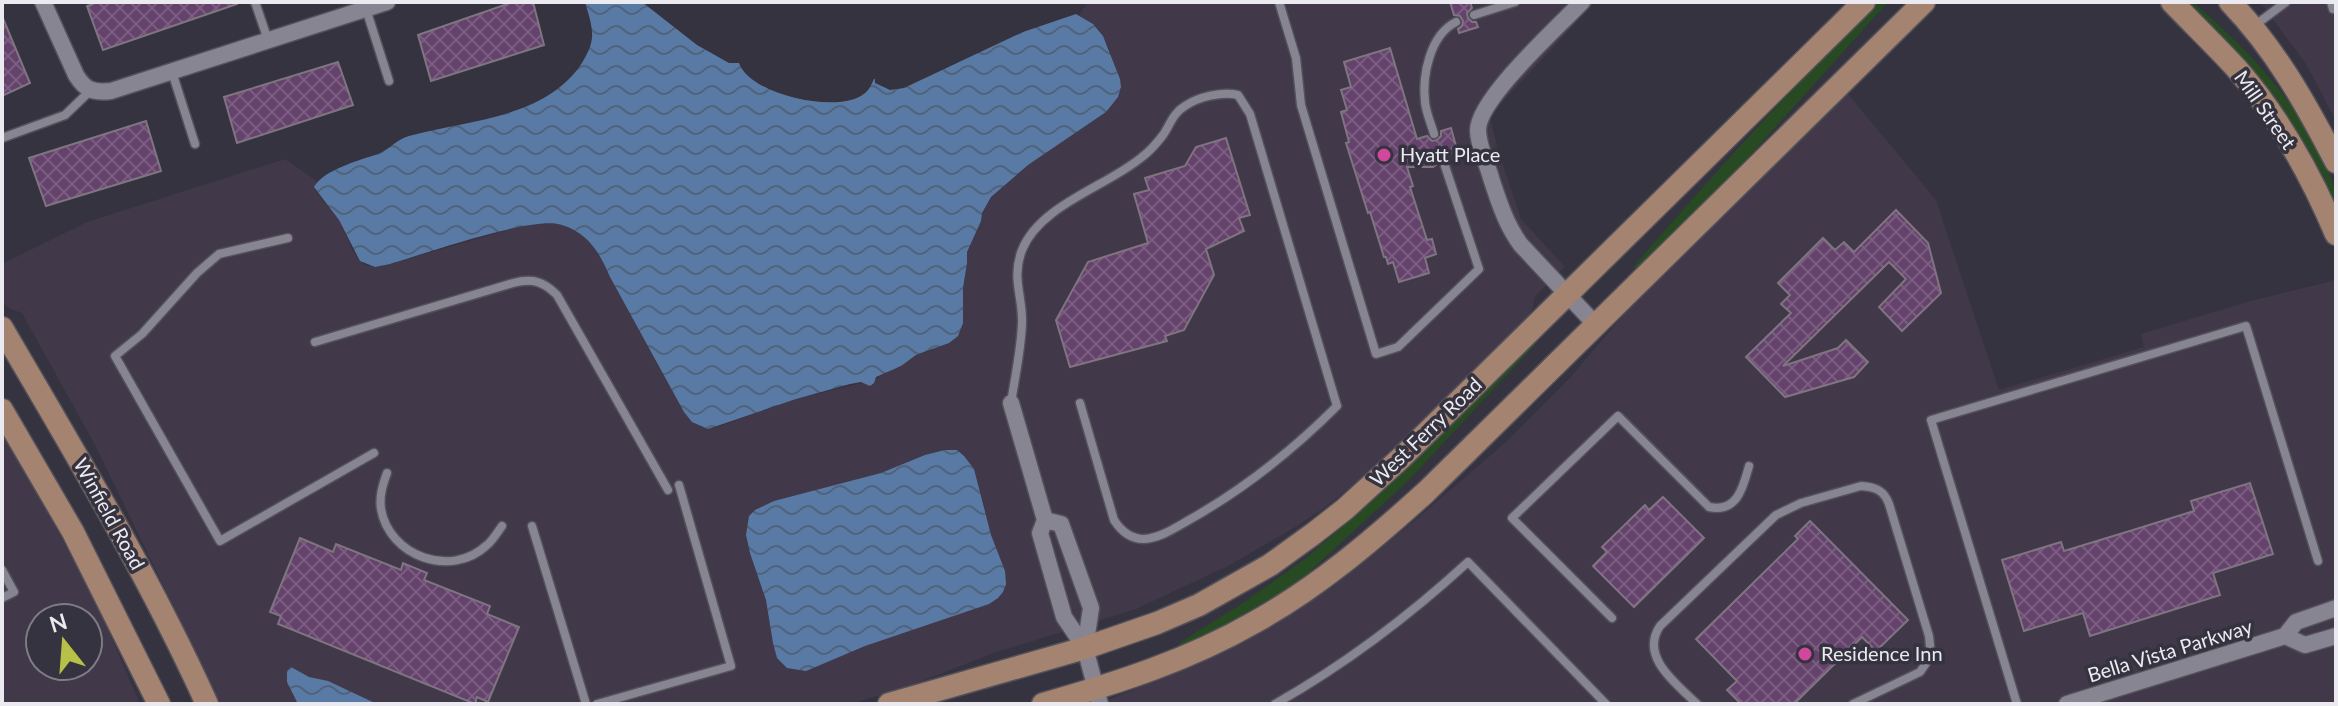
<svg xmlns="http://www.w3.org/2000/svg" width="2338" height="706" viewBox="0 0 2338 706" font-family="Lato,sans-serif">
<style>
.commercial{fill:#413849;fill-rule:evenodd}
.green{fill:#274a22}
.water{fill:url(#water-waves)}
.building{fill:url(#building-cross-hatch);stroke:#7f7581;stroke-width:2}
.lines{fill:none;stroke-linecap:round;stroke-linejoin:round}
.service-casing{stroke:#53515a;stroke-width:11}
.minor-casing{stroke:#53515a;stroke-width:19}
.secondary-casing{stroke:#53515a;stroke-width:25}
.service{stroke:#878592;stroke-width:8}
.minor{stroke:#878592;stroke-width:16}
.secondary{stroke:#a58371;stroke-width:22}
.hotel-dot{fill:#d1479c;stroke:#35333f;stroke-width:3}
.labels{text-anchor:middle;stroke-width:7;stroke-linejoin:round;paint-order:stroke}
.street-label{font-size:20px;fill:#ebeaf1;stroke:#35333f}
.poi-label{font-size:20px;fill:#ebeaf1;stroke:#35333f;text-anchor:start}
</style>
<defs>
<pattern id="water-waves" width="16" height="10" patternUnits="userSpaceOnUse" patternTransform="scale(2)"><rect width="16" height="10" fill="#597aa5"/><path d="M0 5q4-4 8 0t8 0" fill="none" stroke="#50637b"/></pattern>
<pattern id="building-cross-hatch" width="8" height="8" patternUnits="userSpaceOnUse" patternTransform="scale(2)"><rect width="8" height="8" fill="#64426b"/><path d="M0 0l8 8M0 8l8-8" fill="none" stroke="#7a5d81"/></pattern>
</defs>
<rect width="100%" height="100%" fill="#35333f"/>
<g class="commercial">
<polygon points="1088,2 1595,2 1495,110 1490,118 1498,150 1521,219 1565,267 1535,296 1533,308 1528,316 1517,329 1378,465 1324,508 1292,529 1228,566 1136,609 991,654 907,687 851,704 221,704 94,443 22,313 10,309 2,302 2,264 87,222 285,159 317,181 315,190 339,220 352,249 360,261 365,265 375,267 390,264 514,228 543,222 560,224 576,231 591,242 600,253 610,277 684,412 708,429 720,426 796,399 874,380 916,355 933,350 963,311 963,288 967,263 967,252 982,213 991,197 1028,165 1106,112 1121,86 1108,46 1098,29 1079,15"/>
<polygon points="2260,2 2336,2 2336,121 2306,64"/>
<polygon points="1848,94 1936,200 1999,390 2144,347 2141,334 2247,302 2336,280 2336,704 1099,704 1213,656 1257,635 1333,587 1407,527 1505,443 1567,381 1638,298"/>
<path d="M2,430L95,599L140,704H2ZM40,618H88V666H40Z"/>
</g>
<g class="green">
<path d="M1878,2H1888L1748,158L1635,270L1634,266C1712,176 1792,86 1878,2Z"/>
<path d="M2187,2H2193C2244,46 2289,92 2319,153C2328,170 2336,185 2336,205L2305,148L2242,59Z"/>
<polygon points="1533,342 1535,345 1406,483 1294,586 1235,621 1181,647 1179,643 1246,601 1306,558 1343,526"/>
</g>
<g class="water">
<path d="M585,2H642L697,45L729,63H739C750,96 847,117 868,90C870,88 873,81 874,79H875V83L890,90L904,88L1023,32L1076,14L1093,24L1103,36L1120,79L1121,87L1118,97L1106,112L1028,165L991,197L982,213L981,221L967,252V263L963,288V323L958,336L949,343L916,355L901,366L876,377L874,383L870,386L861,382L850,384L796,399L708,429L692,422L684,412L610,277C600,253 588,233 562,225C533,215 424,254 390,264L375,267L360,261L339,220L314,187C323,170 360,160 378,154C390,149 397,139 409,136C467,120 542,119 580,66C585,58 591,48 592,38C593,26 588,13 585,2Z"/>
<polygon points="945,450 957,450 964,456 974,469 991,535 1005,571 1006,584 1003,592 998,598 989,604 865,646 806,671 787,668 777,658 773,643 766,600 750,553 746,535 749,516 755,510 774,501 881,473 925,455"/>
<polygon points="291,667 309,677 328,681 377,704 298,704 287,682 287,671"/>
</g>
<g class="building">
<polygon points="98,2 237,2 237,4 103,50 87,6"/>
<polygon points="513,2 533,2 544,45 431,81 418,35"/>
<polygon points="1450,2 1470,2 1472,8 1467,13 1468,18 1472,22 1476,22 1478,27 1459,33 1458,29 1462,26 1463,21 1460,16 1454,15"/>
<polygon points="2,16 30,83 2,96"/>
<polygon points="1390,48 1417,139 1427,136 1432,141 1437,140 1441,136 1441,131 1451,128 1456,146 1453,146 1454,151 1448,156 1444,153 1438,155 1436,159 1437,164 1433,167 1407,167 1413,186 1410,187 1427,240 1432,239 1436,254 1425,258 1429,273 1399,282 1393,262 1388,264 1386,257 1384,257 1370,212 1368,213 1346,143 1349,142 1341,112 1347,110 1341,90 1351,87 1344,62"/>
<polygon points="338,62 353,105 237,143 224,97"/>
<polygon points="146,121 161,171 46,206 29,158"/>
<polygon points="1226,138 1250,215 1239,218 1244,231 1206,249 1214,275 1184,330 1165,336 1167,341 1070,367 1056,320 1088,262 1148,243 1134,194 1149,190 1145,178 1185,166 1196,147"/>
<polygon points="1896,210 1928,243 1941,293 1902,331 1879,307 1906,279 1889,262 1783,366 1838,348 1846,340 1868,362 1854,377 1785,397 1746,357 1791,313 1781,304 1790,295 1778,283 1823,238 1835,250 1844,242 1854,252"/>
<polygon points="2250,483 2273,554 2213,573 2220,595 2090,636 2083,613 2024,631 2002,560 2061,542 2064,551 2133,530 2194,511 2191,501"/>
<polygon points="1663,497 1704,538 1634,607 1593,566 1607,552 1602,547 1645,505 1649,510"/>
<polygon points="1810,521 1908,620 1876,651 1862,637 1794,704 1741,704 1727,690 1737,681 1696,639 1798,539 1795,536"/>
<polygon points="300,538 333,552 336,544 401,570 403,563 427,573 424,580 490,606 487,614 519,627 488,702 477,697 475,704 278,624 281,616 270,612"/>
</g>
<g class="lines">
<defs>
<g id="service">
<polyline points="255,2 268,40"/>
<polyline points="1279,2 1296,58 1301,105 1376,354 1398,347 1479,269 1443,160"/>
<polyline points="2331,2 2333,9"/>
<polyline points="366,9 389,81"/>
<polyline points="1474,15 1515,2"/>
<polyline points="2254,26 2286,2"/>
<polyline points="172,72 195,144"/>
<path d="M1434,134C1431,123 1426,113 1425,102C1422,75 1430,35 1456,22"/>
<polyline points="2,138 65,115 90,91"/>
<polyline points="288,238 219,254 197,273 142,334 115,356 220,541 374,453"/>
<path d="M315,342L513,283C532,278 543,281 557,295L668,490"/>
<path d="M1011,403C1015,377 1021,350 1022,323C1023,297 1011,278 1022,250C1040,205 1106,187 1142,157C1150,151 1157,143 1163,135C1170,125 1173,113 1185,106C1198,97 1222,91 1238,95L1250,114L1337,406C1293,450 1244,489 1189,520C1175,528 1160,538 1144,539C1130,539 1121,531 1114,520L1080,403"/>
<path d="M387,473C383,484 379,496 381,509C389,556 451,579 487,545C493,540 497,533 502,526"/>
<polyline points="532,526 586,704"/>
<polyline points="2,570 14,592 2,598"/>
<path d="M1612,618L1512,518L1618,416L1709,507C1737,513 1743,488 1749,466"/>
<polyline points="597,704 731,666 679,485"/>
<path d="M1275,704C1346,664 1408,617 1468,562L1606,704"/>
<path d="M1697,704C1677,684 1639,657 1660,626L1776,515L1801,503L1861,486C1875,487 1884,490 1889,504L1929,636L1931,656L1920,672L1853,704"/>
<polyline points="2017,704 1931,420 2246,326 2318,561"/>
</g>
<g id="minor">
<path d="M43,2L76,75C85,90 93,93 111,91L387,2"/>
<path d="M1582,2C1559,26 1478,99 1478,130C1478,146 1487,163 1491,178C1499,202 1506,225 1521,245L1595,324"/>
<polyline points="1011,403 1045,520 1040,533 1064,617 1085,648 1100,704"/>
<polyline points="1045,520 1061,524 1091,608 1085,648"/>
<polyline points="2285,636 2305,645 2336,636"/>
<polyline points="2067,704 2285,636 2296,622 2336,608"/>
</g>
<g id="secondary">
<path d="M2172,2C2193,24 2216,46 2237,69C2279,117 2311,175 2336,234"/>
<path d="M2230,2C2276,50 2306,104 2336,162"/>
<path d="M2,328C74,451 148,574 207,704"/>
<polyline points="2,410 73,532 159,704"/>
<polyline points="889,704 1085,648 1157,623 1199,605 1270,565 1313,534 1345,509 1402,457 1864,2"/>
<path d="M1043,704C1117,683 1189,660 1255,622C1318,587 1373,540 1426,492L1924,2"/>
</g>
</defs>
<use href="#service" class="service-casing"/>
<use href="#minor" class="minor-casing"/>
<use href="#secondary" class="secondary-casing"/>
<use href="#service" class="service"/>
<use href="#minor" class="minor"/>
<use href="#secondary" class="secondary"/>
</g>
<g class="hotel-dot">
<circle cx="1384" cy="155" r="8"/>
<circle cx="1805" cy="654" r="8"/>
</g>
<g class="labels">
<g class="street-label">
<text transform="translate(2265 110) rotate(55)" y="7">Mill Street</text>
<text transform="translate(1426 432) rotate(-44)" y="7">West Ferry Road</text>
<text transform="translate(109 514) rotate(61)" y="7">Winfield Road</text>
<text transform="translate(2170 651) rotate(-17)" y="7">Bella Vista Parkway</text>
</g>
<g class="poi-label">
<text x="1400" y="162">Hyatt Place</text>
<text x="1821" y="661">Residence Inn</text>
</g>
</g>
<rect width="2338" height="706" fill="none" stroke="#ebeaf1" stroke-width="8"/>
<g transform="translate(64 642) rotate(343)"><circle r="38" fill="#35333f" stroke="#7e7c86" stroke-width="2"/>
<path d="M0-6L14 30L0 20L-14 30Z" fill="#b8c147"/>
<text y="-12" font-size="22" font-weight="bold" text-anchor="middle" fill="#ebeaf1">N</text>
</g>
</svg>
